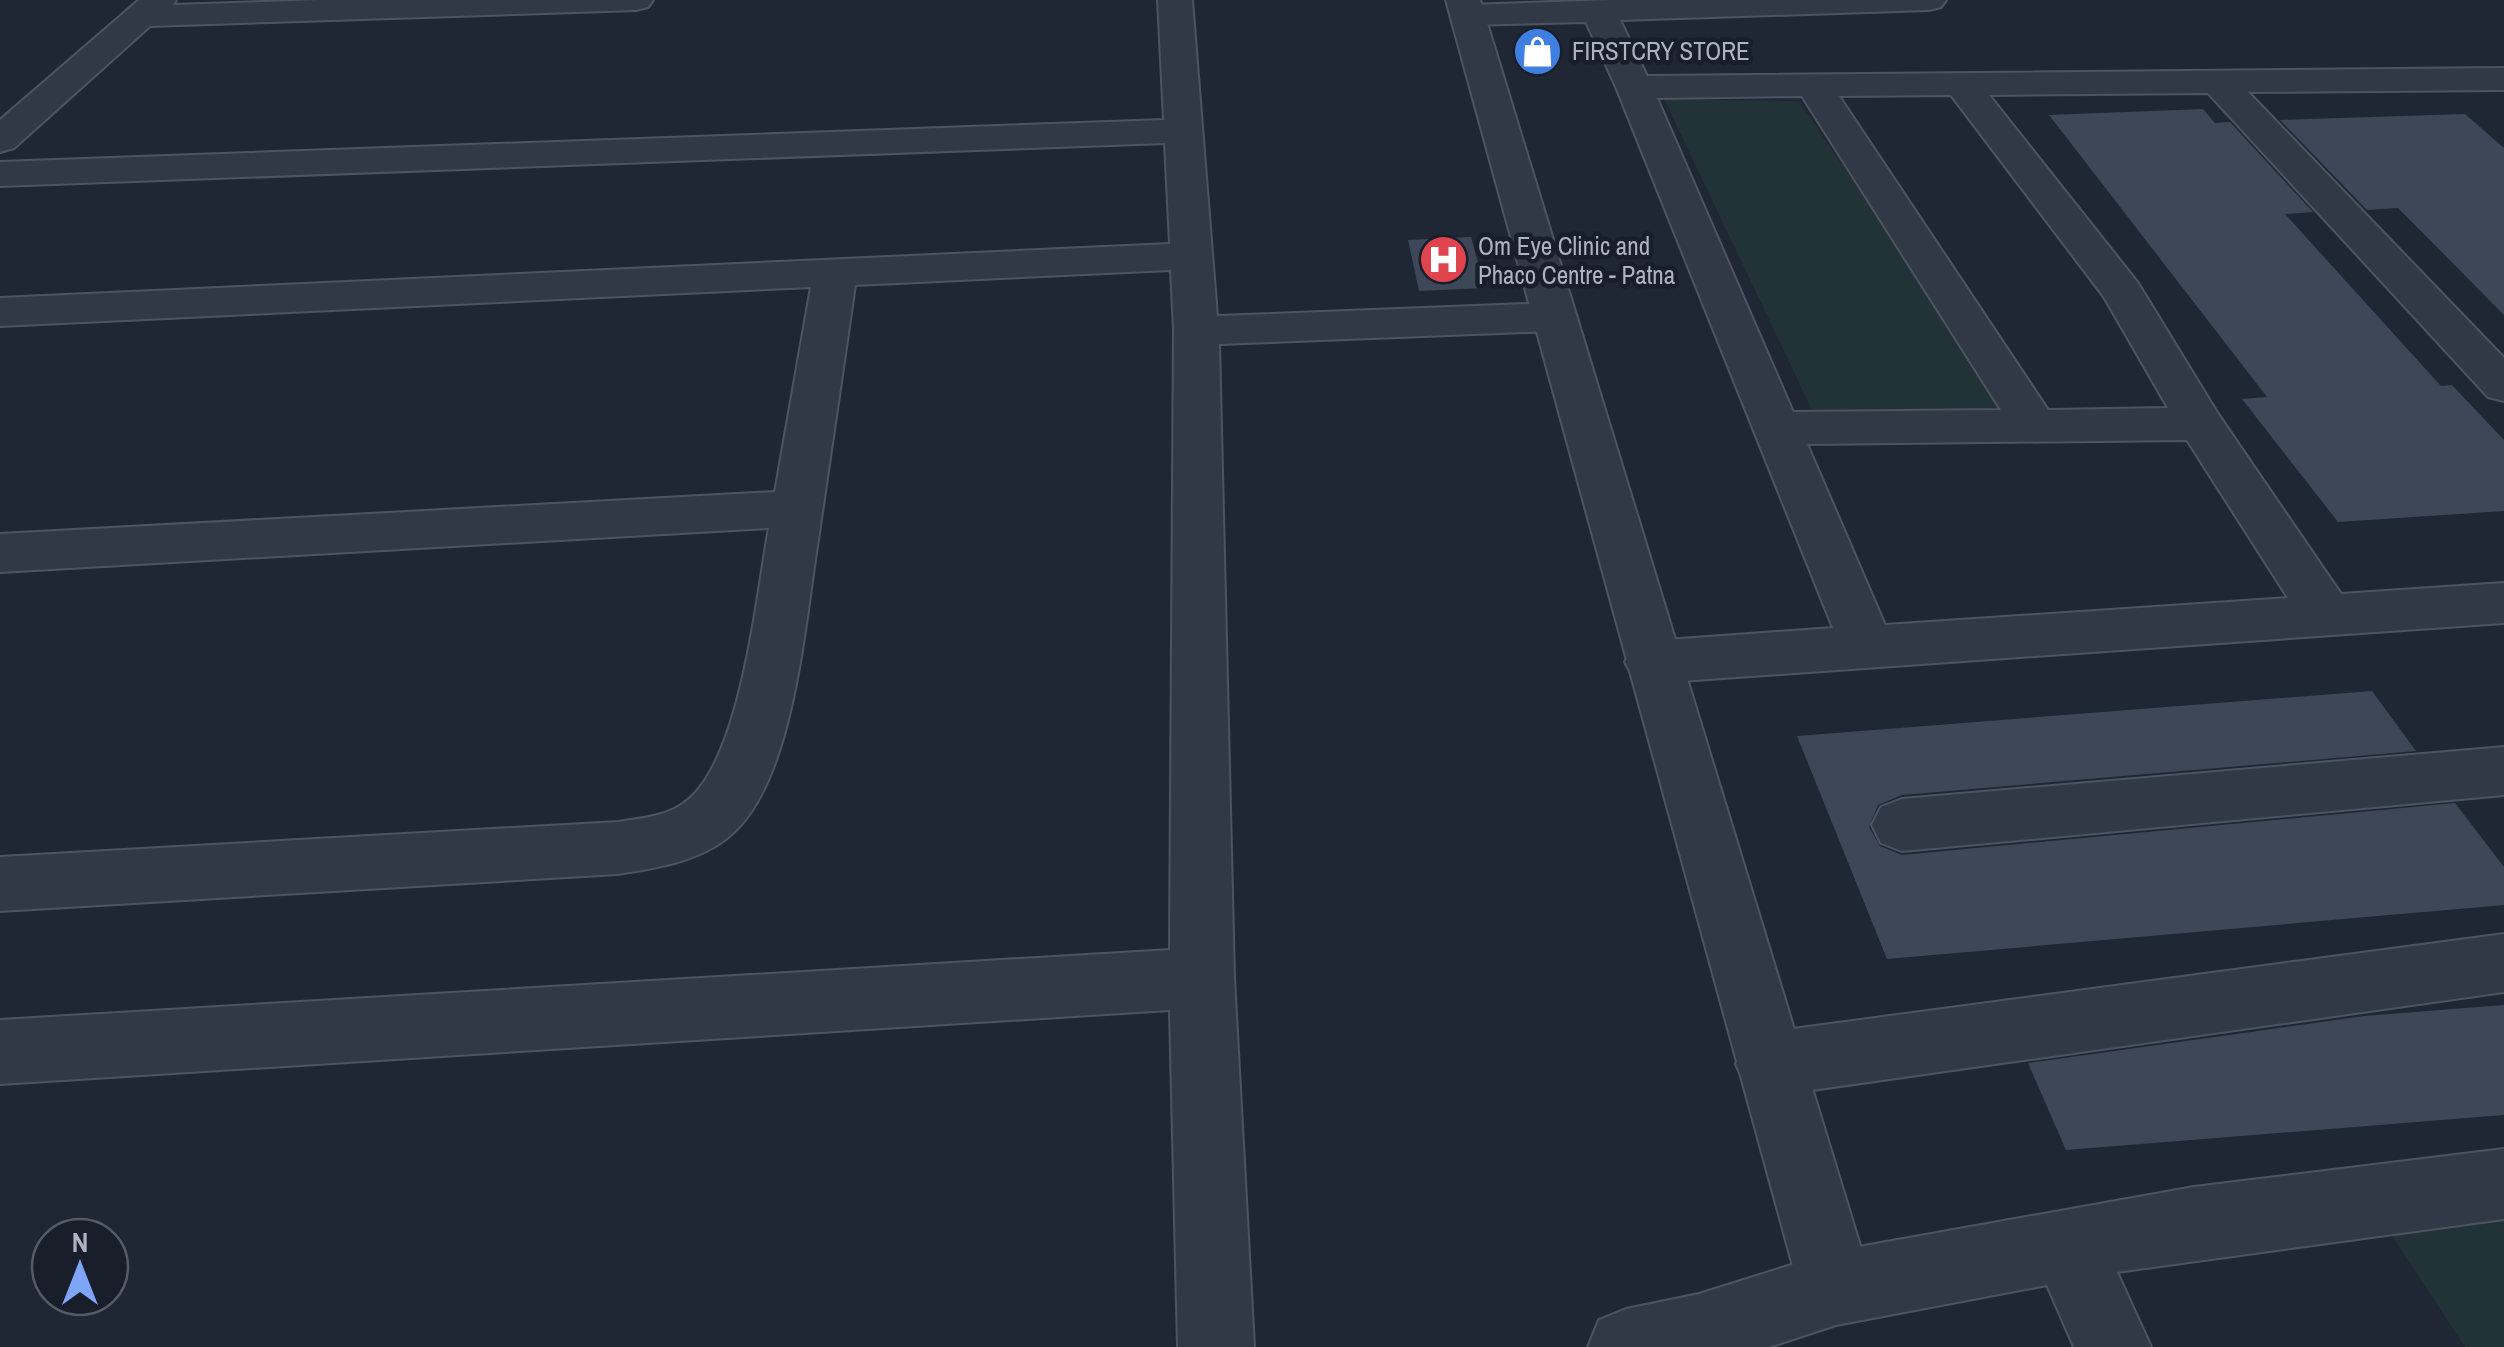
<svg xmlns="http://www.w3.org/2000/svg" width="2504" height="1347" viewBox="0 0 2504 1347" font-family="'Archivo Narrow',sans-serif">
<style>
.green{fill:#213336}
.building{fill:#3d4758}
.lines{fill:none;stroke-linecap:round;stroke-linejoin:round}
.minor-casing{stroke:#4d5461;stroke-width:4}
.tertiary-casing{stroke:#4d5461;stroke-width:4}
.minor{fill:#323946;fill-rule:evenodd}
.tertiary{fill:#323946;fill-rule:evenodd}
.labels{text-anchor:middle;stroke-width:9;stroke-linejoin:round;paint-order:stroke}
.far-poi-label{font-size:25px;fill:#acb4c3;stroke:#181f2a;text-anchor:start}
</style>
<rect width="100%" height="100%" fill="#1f2735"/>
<g class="green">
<polygon points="1664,99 1799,101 2008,410 1812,410"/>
<polygon points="2504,1161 2504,1347 2465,1347 2350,1172"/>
</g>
<g class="building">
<polygon points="2203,109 2215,123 2230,122 2313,212 2285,214 2441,386 2452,385 2504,440 2504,511 2338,522 2242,399 2267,397 2049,115"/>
<polygon points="2465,114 2504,148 2504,315 2398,208 2367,210 2280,120"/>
<polygon points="1471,237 1485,288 1419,291 1408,240"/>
<polygon points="2372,691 2416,751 1902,795 1878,805 1869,827 1880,846 1902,855 2455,803 2504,867 2504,905 1887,959 1797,736"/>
<polygon points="2504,1005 2504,1115 2066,1150 2028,1063 2364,1016"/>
</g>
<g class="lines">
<defs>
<g id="minor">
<polygon points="139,0 176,0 173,5 319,0 653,0 648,7 636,10 150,26 14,148 0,152 0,120"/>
<path d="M1158,0H1192L1217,316L1554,303L1570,307L1576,317L1570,327L1554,331L1219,344L1234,978L1254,1347H1178L1170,1010L0,1084V1020L1170,950L1174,331L1171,270L855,285C843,370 830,456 818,540C805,620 795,770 737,829C708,860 658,868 618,874L0,911V857L618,822C641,818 665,817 684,803C741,763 756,597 769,528L0,572V534L775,492L811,287L0,326V298L1170,244L1165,143L0,186V162L1164,120Z"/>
<path d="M1612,0H1946L1941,7L1929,10L1620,20L1647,76L2504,68V90L2248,92L2504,358V401L2488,397L2208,93L1989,95L2138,283L2218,414L2341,594L2504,583V623L1652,683L1633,677L1625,662L1633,647L1652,641L1833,628L1616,87L1586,22L1468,25L1456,22L1451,15L1456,8L1468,5ZM1951,95L2104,297L2168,408L2048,410L1839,96ZM1802,96L2001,410L1793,412L1657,98ZM2187,440L2288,598L1885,625L1807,444Z"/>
<polygon points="2504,747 2504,795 1902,851 1881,843 1872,825 1881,807 1902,799"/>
<polygon points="2504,934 2504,992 1770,1096 1746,1087 1736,1064 1746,1041 1770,1032"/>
<polygon points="2504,1149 2504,1219 2117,1272 2151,1347 2074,1347 2047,1285 1836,1325 1769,1347 1588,1347 1599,1320 1626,1309 1699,1294 1836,1251 2194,1187"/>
</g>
<polygon id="tertiary" points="1446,0 1480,0 1873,1288 1862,1314 1836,1325 1810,1314 1799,1288"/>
</defs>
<use href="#minor" class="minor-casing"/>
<use href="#tertiary" class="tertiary-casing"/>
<use href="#minor" class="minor"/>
<use href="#tertiary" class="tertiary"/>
</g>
<defs>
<symbol id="shop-disc" viewBox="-11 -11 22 22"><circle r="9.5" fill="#3f7fe0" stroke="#181f2a"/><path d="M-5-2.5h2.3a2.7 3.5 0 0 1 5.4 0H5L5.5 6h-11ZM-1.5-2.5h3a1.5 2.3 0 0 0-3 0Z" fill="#fff"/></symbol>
<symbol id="hospital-disc" viewBox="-11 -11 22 22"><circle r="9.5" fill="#e0444e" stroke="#181f2a"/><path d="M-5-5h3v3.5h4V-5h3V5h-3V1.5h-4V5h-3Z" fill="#fff"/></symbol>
</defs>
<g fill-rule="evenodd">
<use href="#shop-disc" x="1510" y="24" width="55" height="55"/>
<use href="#hospital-disc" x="1416" y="232" width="55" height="55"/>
</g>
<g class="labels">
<g class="far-poi-label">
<text x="1572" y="60">FIRSTCRY STORE</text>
<text x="1478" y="255">Om Eye Clinic and<tspan x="1478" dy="29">Phaco Centre - Patna</tspan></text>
</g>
</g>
<g transform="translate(80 1267)"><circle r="48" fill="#181f2a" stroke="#535b67" stroke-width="2.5"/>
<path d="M0-8L18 38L0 25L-18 38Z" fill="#7da6f8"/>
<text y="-15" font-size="28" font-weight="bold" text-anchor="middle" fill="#acb4c3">N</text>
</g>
</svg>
